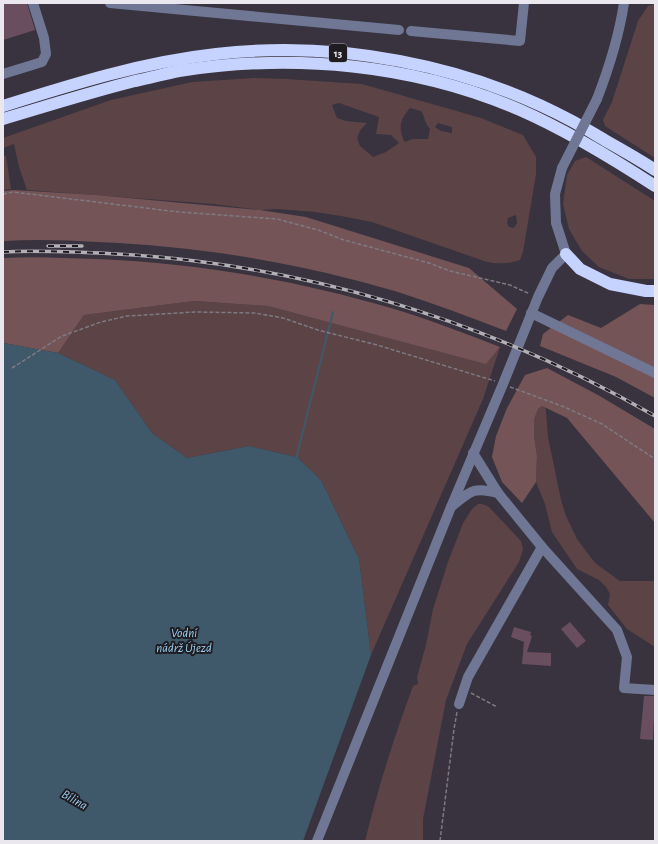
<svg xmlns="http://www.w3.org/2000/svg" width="658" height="844" viewBox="0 0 658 844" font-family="'Alegreya Sans',sans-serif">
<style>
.green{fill:#5c4345;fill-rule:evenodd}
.forest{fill:#745456}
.water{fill:#3f596b}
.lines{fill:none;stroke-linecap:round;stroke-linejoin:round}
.stream{stroke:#3f596b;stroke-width:2}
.building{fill:#694e5f}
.path{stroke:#7e7a83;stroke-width:1.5;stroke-dasharray:4 2;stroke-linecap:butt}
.minor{stroke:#6f7795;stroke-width:10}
.highway{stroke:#c7d3ff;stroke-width:12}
.rail-casing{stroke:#b3afb7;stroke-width:3.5}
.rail{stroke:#1e1c21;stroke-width:2;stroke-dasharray:6;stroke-linecap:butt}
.minor-bridge{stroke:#6f7795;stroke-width:10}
.labels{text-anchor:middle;stroke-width:4;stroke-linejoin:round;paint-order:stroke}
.shield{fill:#1e1c21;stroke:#aeaab0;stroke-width:1}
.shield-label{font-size:11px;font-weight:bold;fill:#ebe7ee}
.water-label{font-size:13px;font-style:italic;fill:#9ccff3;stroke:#1e1c21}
</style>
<rect width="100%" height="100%" fill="#38333e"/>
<g class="green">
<polygon points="655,4 655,158 605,126 603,120 612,102 638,21 648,6"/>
<path d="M254,78L286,79L362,84L481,118L523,135L536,157V174L523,252L520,260C508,264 499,264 487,262L372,222L341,216L315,212L277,209L260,210L213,204L27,190L19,167L14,144L3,148V138L111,100L192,82ZM339,103L379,117L376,134L391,135L399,143L386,152L373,157L360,146L357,138L361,129L367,123L346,121L337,118L332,105ZM410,108L421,111C426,118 423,121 430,129L428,139H413L405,142L404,141C398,126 400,120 410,108ZM438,123L452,127V133L441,131L435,127ZM516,215L517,223L514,228L509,227L507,223L508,218Z"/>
<polygon points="3,156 6,156 11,189 3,190"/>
<polygon points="586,157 655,201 655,279 629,279 599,267 582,251 569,229 563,204 567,175 575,161"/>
<polygon points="194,301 268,306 486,363 500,347 483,399 371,655 359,559 321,480 297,457 249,446 187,458 152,433 115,380 58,353 84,315"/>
<polygon points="542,406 545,407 546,411 548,437 561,500 566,516 577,539 595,563 620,581 655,581 655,647 627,629 608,605 610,594 606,587 599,580 577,569 552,532 545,504 536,482 537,456 534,435 534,420 538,409"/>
<path d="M478,504H482L489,507L521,541L523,549L519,562L467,644L446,700L423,819V841H365C378,788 394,737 413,686L418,684L417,677L426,645L433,609L448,562L463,523L472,509Z"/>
</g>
<g class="forest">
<path d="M14,190L96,195L260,210L306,217L469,268L517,309L506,331C470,317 435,304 398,292C300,263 199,246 97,242C66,240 34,239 3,241V191Z"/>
<path d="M3,258C34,256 66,258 97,259C197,263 296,280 391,308C428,319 464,333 500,347L486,364L268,306L194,301L84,315L58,353L3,343Z"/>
<polygon points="640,304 655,305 655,398 616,377 540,346 543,334 568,315 601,328"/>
<polygon points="547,368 598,395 655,429 655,523 567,418 542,406 538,409 534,420 534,435 537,456 536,482 522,503 502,482 492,457 496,436 507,408 525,375"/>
</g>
<polygon class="water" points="3,343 58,353 115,380 152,433 187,458 249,446 297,457 321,480 359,559 371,655 303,841 3,841"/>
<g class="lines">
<polyline class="stream" points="296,459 333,312"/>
</g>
<g class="building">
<polygon points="3,3 27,3 35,30 3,40"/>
<polygon points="570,622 586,641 577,648 561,629"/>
<polygon points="514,627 531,632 530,635 532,636 527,652 551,653 551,666 522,664 524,642 511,637"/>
<polygon points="644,696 655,696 653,740 640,739"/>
</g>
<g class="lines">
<g class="path">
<polyline points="3,194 13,192 179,212 277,219 318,230 344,240 429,263 450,271 510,285 530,294"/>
<polyline points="12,368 62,336 101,322 127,316 195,312 255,313 283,318 318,330 377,345 495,381"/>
<polyline points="510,387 562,406 602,424 655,459"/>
<polyline points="471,693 497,707"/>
<polyline points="440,841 454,729 457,712"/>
</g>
<g class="minor">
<polyline points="110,3 399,30"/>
<polyline points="411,31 520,41 524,3"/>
<polyline points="3,74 42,62 46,54 44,38 33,3"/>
<path d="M597,99C609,68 619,36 624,3"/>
<polyline points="531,313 655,373"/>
<polyline points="498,493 542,547 617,630 627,657 624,688 655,690"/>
<path d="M451,507C470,492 472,486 498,493L473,453"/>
<polyline points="459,704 468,677 542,547"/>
<polyline points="317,841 451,507 503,384 538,297 552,268 566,254 556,223 555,194 562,168"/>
</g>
<g class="highway">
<path d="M3,106C73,84 143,62 216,54C336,40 466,64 572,121C585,128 596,135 608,142C624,151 640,160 655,170"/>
<path d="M3,119C47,106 91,92 135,81C150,78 164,74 179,71C293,53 414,64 520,110C568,131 612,158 655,186"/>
<polyline points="566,254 580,269 610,284 646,291 655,291"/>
</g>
<defs>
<g id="rail">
<polyline points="48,246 82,246"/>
<path d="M3,252C35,250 67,252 99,253C294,261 486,319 655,416"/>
</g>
</defs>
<use href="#rail" class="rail-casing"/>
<use href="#rail" class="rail"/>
<polyline class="minor-bridge" points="562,168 597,99"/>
</g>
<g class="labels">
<rect class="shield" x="329" y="44" width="18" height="18" rx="3"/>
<g class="shield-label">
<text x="338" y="57">13</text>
</g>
<g class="water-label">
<text x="184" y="637">Vodní<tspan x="184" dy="15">nádrž Újezd</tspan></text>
<text transform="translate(75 799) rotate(30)" y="5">Bílina</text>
</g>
</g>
<rect width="658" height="844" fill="none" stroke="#ebe7ee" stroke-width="8"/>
</svg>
